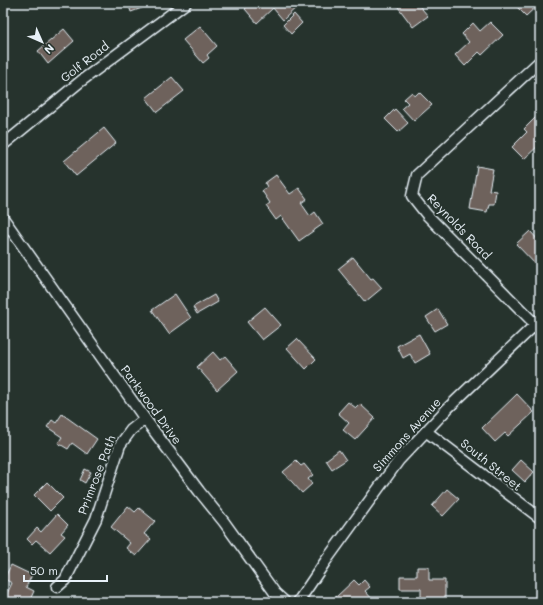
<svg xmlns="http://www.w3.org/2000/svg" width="543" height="605" viewBox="0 0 543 605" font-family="Mali,sans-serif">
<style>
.building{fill:#6e625b;stroke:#e8f1f8}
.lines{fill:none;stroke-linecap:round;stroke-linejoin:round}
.street-casing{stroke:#e8f1f8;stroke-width:13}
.street{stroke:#26332d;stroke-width:10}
.labels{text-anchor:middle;stroke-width:4;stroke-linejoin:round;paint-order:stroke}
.street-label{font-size:12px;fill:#e8f1f8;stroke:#26332d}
</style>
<rect width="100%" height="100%" fill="#26332d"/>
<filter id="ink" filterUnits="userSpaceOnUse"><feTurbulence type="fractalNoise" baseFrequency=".025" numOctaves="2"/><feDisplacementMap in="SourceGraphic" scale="8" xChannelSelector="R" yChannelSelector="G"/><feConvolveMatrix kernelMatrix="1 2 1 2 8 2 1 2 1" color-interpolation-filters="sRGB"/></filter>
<g filter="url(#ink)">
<g class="building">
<polygon points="128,3 149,3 150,5 131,12"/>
<polygon points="251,3 301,3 283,20 273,8 257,23 245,9"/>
<polygon points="395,3 417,3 428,16 413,27"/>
<polygon points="513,3 540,3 526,16"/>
<polygon points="294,14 302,23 291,34 283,25"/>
<polygon points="490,22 503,35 482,55 479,52 465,66 455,55 469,42 462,34 473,23 480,31"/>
<polygon points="200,26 217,46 207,55 209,58 203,63 183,40"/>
<polygon points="64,29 74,41 48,64 38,51"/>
<polygon points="172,77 184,91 157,112 146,98"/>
<polygon points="412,92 415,96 419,92 432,105 414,121 402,108 408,103 404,99"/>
<polygon points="395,109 408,123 398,132 385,119"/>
<polygon points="539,114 540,144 524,159 512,147 527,132 524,129"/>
<polygon points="104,128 116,143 76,176 64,161"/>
<polygon points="477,166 493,169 489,190 496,191 494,204 489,204 487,212 470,209"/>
<polygon points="276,175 290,194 299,188 307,199 301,203 310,216 315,212 323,224 299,241 281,216 276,220 266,206 270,203 262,191 267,187 265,183"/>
<polygon points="530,231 540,242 540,265 538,267 516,244"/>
<polygon points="353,257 371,279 373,278 382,288 365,302 338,269"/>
<polygon points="175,294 191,318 169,334 152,310"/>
<polygon points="214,295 218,302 197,314 193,307"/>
<polygon points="265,307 281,325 262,340 247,322"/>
<polygon points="438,309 447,324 435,331 426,317"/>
<polygon points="419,334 430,354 415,363 410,354 403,358 397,346"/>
<polygon points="297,339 316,359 306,369 287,348"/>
<polygon points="213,352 220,360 225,356 238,371 217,390 197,367"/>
<polygon points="517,394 534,412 508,436 505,433 495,442 482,428"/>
<polygon points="348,402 356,408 360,404 375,418 355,440 343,430 349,423 338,413"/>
<polygon points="62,414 97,439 87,454 72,443 68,449 58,443 62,437 47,427 52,420 56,423"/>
<polygon points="339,450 346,460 332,469 326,460"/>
<polygon points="521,460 534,472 525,482 512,470"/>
<polygon points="296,461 301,466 304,464 313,475 308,479 312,484 302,493 283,472"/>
<polygon points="85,469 91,472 85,483 80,480"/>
<polygon points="47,482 63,498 50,511 34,495"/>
<polygon points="447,489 459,499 443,516 432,506"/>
<polygon points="128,506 135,512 139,508 155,521 144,534 151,539 136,556 126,548 130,543 111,527"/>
<polygon points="57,514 68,525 61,533 65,536 50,552 36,540 32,544 27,539 37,528 41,532"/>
<polygon points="11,565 32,575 26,587 34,591 29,602 3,602 12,583 4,579"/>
<polygon points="417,567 429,567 429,580 445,580 445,602 421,602 421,589 400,589 400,576 417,576"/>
<polygon points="354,580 359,585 364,580 370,587 365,591 375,602 339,602 335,598"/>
</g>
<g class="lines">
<defs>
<g id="street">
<polyline points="3,145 81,81 186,3"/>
<polyline points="3,218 145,419 199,491 224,522 275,593 285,602"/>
<polyline points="538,322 531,320 427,215 412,196 417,175 540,61"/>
<polyline points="427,432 540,518"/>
<polyline points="57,587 65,580 96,519 120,445 131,430 145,419"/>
<polyline points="298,602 325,562 399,460 448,408 540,320"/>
</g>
</defs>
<use href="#street" class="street-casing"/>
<use href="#street" class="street"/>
</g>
</g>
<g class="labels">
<g class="street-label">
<text transform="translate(85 62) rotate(-38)" y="4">Golf Road</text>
<text transform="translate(459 227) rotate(46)" y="4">Reynolds Road</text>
<text transform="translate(151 405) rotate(54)" y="4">Parkwood Drive</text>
<text transform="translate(407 435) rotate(-48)" y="4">Simmons Avenue</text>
<text transform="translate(491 465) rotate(39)" y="4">South Street</text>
<text transform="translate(97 475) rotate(-69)" y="4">Primrose Path</text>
</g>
</g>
<rect width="543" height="605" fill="none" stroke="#26332d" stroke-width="16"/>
<rect x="8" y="8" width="527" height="589" fill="none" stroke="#e8f1f8" stroke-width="1.5" filter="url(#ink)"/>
<g transform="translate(42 42) rotate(135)" stroke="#26332d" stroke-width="3" paint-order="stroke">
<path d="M0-3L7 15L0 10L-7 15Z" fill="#e8f1f8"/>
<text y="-6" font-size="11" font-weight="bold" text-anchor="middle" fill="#e8f1f8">N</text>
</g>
<path d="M24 575v6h83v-6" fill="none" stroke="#e8f1f8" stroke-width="2"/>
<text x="30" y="575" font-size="12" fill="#e8f1f8" stroke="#26332d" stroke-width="3" paint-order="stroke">50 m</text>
</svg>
